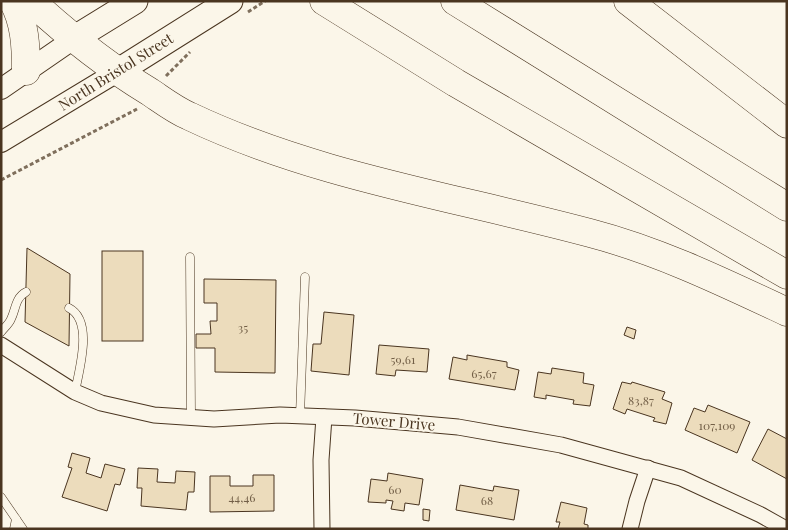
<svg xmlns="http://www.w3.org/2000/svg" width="788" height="530" viewBox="0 0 788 530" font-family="'Playfair Display',serif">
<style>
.building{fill:#ecdcbc;stroke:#4a3520}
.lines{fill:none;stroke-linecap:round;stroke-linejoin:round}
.service-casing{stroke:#4a3520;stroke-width:9}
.minor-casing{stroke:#4a3520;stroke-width:17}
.tertiary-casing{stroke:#4a3520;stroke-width:22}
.primary-casing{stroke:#4a3520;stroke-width:27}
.motorway-casing{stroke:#4a3520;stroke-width:29}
.path{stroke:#7f6f5c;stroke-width:3;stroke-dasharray:4 2.5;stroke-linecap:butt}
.service{stroke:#fbf6e9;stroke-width:8}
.minor{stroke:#fbf6e9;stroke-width:15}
.tertiary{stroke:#fbf6e9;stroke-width:20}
.primary{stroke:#fbf6e9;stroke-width:25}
.motorway{stroke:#fbf6e9;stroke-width:28}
.labels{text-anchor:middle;stroke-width:4;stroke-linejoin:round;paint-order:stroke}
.number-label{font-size:12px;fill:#725f47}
.street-label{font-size:15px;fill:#4a3520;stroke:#fbf6e9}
</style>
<rect width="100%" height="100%" fill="#fbf6e9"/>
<g class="building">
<polygon points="27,248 70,274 69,346 25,322"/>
<rect x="102" y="251" width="41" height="90"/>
<polygon points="204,279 276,280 275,373 215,372 215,348 196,348 196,334 211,334 210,321 217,321 217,303 204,303"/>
<polygon points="324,312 354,315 349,375 311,371 313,344 321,344"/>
<polygon points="627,327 636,330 634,339 624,335"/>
<polygon points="379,345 429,349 427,372 396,370 395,376 376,374"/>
<polygon points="467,355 507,362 507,367 519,370 515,390 449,379 453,357 467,360"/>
<polygon points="552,368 584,373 583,383 594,385 590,406 573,404 574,400 546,395 546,399 534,397 538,372 551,374"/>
<polygon points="622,382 631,384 632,382 665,392 662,399 672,403 666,424 653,421 655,418 627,409 625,414 613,409"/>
<polygon points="708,405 750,422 737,453 685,430 694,408 705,412"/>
<polygon points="768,429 787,439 787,479 752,460"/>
<polygon points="72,453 90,458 86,473 101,478 105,464 125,469 120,485 115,484 107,511 62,497 72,468 68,467"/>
<polygon points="138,468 158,469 157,482 175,483 176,471 195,472 194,492 188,492 186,510 141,506 142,488 137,488"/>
<polygon points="388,473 423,479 419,505 405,503 404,511 391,509 393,501 386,500 386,503 368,502 371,479 387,481"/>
<polygon points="253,475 274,475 274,511 210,512 210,476 230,476 230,486 253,486"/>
<polygon points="460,485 493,491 494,486 519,490 514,520 456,510"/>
<polygon points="561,502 587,508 584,524 588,525 588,529 558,529 560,522 556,522"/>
<polygon points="423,509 430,510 429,521 423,520"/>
</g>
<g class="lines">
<defs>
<g id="service">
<polyline points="190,257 191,416"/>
<path d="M69,308C94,321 79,370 75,392"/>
<path d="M1,332C4,328 9,324 11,319C16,309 15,298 26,292"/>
<polyline points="300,416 305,277"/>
<polyline points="1,497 23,529"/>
<polyline points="14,529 16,519"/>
</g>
<g id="minor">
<polyline points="1,345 75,392 101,403 154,415 214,419 280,415 355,418 458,427 561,445 681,478 761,515 786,529"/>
<polyline points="322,529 321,460 324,417"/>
<polyline points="630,529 637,501 648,468"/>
</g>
<g id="tertiary">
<polyline points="1,89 75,38"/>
<polyline points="1,142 117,72"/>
</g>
<g id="primary">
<polyline points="75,38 135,1"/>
<polyline points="117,72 230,1"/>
</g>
<g id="motorway">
<path d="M13,1C25,22 26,47 26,71"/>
<path d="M31,1C68,35 107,66 150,92C162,100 175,110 189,116C315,176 456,197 590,233C659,251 723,282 787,312"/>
<polyline points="324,1 456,83 787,275"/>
<polyline points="455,1 787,207"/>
<polyline points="628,1 787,124"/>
</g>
</defs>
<use href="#service" class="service-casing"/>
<use href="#minor" class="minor-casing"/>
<use href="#tertiary" class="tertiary-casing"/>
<use href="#primary" class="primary-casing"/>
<use href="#motorway" class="motorway-casing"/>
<g class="path">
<polyline points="248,12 265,1"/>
<polyline points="166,76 190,52"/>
<polyline points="1,180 137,109"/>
</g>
<use href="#service" class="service"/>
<use href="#minor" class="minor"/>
<use href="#tertiary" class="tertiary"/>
<use href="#primary" class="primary"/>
<use href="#motorway" class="motorway"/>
</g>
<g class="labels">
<g class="number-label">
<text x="243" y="332">35</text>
<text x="403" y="364">59,61</text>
<text x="484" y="378">65,67</text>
<text x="641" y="405">83,87</text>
<text x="717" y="430">107,109</text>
<text x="395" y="494">60</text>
<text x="242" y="502">44,46</text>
<text x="487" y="505">68</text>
</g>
<g class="street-label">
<text transform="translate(116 72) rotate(-32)" y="5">North Bristol Street</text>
<text transform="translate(394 422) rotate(5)" y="5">Tower Drive</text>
</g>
</g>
<rect width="788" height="530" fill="none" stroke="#4a3520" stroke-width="5"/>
</svg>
